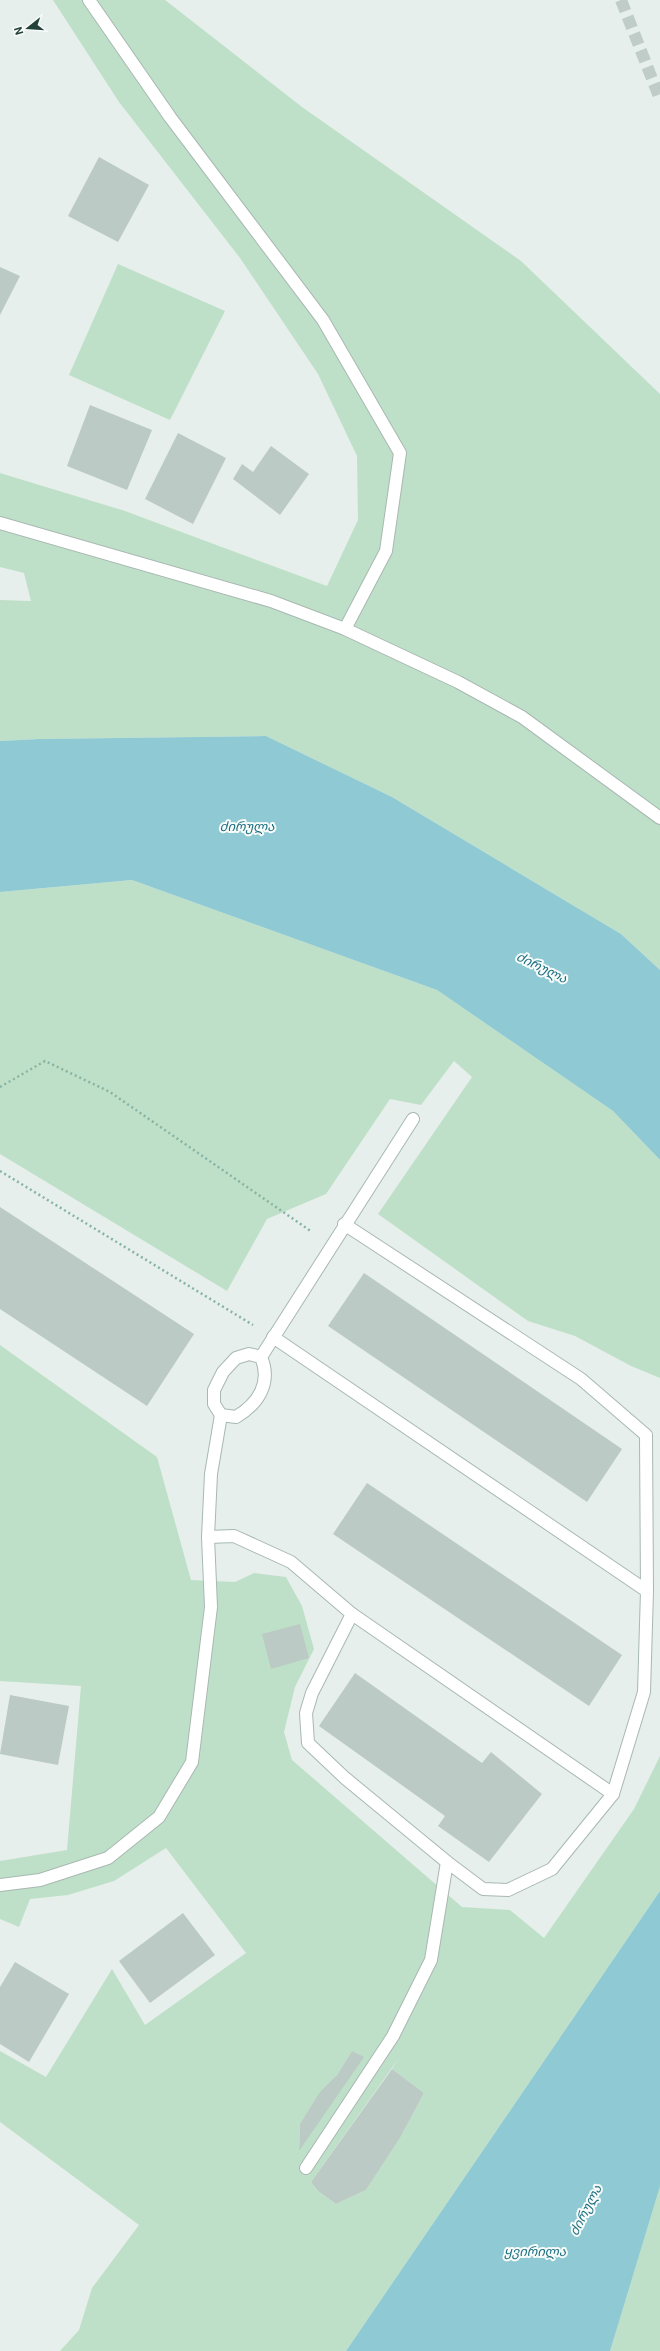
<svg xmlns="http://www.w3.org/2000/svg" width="660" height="2351" viewBox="0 0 660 2351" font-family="Roboto,'Noto Sans Georgian',sans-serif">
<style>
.green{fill:#bfe0c8;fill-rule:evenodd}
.water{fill:#8ec9d4}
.building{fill:#bbcac4}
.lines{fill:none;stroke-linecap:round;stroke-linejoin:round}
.highway-tunnel{stroke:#bfccc8;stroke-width:12;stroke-dasharray:12 6;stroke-linecap:butt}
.minor-casing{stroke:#a8b8b2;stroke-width:14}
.path{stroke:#86b3a5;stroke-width:2.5;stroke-dasharray:2 3;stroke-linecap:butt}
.minor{stroke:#fff;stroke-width:12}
.labels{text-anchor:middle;stroke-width:4;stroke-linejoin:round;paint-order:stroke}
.water-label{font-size:13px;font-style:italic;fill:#1c6f80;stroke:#f7fbf9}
</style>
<rect width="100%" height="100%" fill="#e6efeb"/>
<g class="green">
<polygon points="53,0 165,0 302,107 521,261 660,394 660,970 621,934 392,797 266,736 40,739 0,741 0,600 31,601 24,573 0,567 0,473 125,511 327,586 358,520 357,456 318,374 240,258 119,102"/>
<polygon points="118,264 225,311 170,420 69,375"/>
<polygon points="132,880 437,990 613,1111 660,1160 660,1378 631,1366 575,1336 528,1321 378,1214 472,1077 454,1061 421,1105 390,1099 326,1194 267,1219 227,1291 0,1154 0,892"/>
<path d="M0,1345L157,1457L191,1580L235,1582L254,1573L286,1577L302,1606L314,1649L295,1687L284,1732L292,1760L462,1907L510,1910L544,1938L634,1809L660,1756V1891L346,2351H60L79,2330L92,2288L139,2225L0,2122V2051L46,2077L112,1969L145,2025L246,1953L166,1848L114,1881L68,1895L30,1899L19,1927L0,1919V1861L67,1850L81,1686L0,1681ZM352,2051L358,2055L299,2150L300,2124L337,2075ZM399,2058L392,2069L424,2093L400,2138L366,2190L336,2204L318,2191L311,2182Z"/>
<polygon points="660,2186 660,2351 610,2351 657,2190"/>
</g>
<g class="water">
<polygon points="266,736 392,797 621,934 660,970 660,1160 613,1111 437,990 132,880 0,892 0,741 40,739"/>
<polygon points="660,1891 660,2186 610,2351 346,2351"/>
</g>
<g class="building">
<polygon points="99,157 149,185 118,242 68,216"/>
<polygon points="0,267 20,276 0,315"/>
<polygon points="90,405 152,430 127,490 67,466"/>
<polygon points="178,433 226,458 193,524 145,499"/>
<polygon points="271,446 309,474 280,515 233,479 242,464 253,472"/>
<polygon points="0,1207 194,1334 147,1406 0,1309"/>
<polygon points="364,1273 622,1449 587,1502 328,1326"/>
<polygon points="367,1483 622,1655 589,1706 333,1534"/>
<polygon points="300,1624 309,1658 271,1669 262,1634"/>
<polygon points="355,1673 482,1763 491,1752 542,1794 489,1862 438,1826 445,1816 319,1726"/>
<polygon points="10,1695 69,1706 58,1765 0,1754"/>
<polygon points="183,1913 215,1955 150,2003 119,1961"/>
<polygon points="15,1962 69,1994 29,2062 0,2044 0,1987"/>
<polygon points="352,2051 364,2057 299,2151 300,2124 320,2092 337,2075"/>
<polygon points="392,2069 424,2093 400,2138 366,2190 336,2204 318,2191 311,2182"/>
</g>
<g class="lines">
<polyline class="highway-tunnel" points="621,0 660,99"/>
<defs>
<g id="minor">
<polyline points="89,0 170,117 323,320 400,453 386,551 345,629"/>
<polyline points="0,523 271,601 345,629 458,682 522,717 660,818"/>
<polyline points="273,1337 647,1591"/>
<path d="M249,1354L261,1357C272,1383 258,1404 236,1417L221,1415L214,1404V1390L223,1372L236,1358Z"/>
<polyline points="261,1357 413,1119"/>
<polyline points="208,1537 234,1536 291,1562 352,1614 312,1693 306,1713 308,1743 345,1778 447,1862 483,1889 508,1890 552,1869 613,1794 644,1692 647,1591 646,1435 581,1379 344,1224"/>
<polyline points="352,1614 613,1794"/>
<polyline points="0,1885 40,1880 108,1858 159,1817 192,1762 211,1607 208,1537 211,1474 221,1415"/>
<polyline points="306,2168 393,2036 431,1960 447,1862"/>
</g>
</defs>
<use href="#minor" class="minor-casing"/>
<g class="path">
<polyline points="0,1087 45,1061 110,1092 312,1232"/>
<polyline points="0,1171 253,1325"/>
</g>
<use href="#minor" class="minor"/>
</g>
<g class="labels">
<g class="water-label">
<text x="247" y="831">ძირულა</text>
<text transform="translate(542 967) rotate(26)" y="5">ძირულა</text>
<text transform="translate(585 2210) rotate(-63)" y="5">ძირულა</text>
<text x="535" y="2256">ყვირილა</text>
</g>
</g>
<g transform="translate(28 28) rotate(253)" stroke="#f7fbf9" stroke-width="3" paint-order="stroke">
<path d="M0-3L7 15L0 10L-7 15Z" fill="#24423a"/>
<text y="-6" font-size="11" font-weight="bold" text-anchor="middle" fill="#24423a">N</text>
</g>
</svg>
